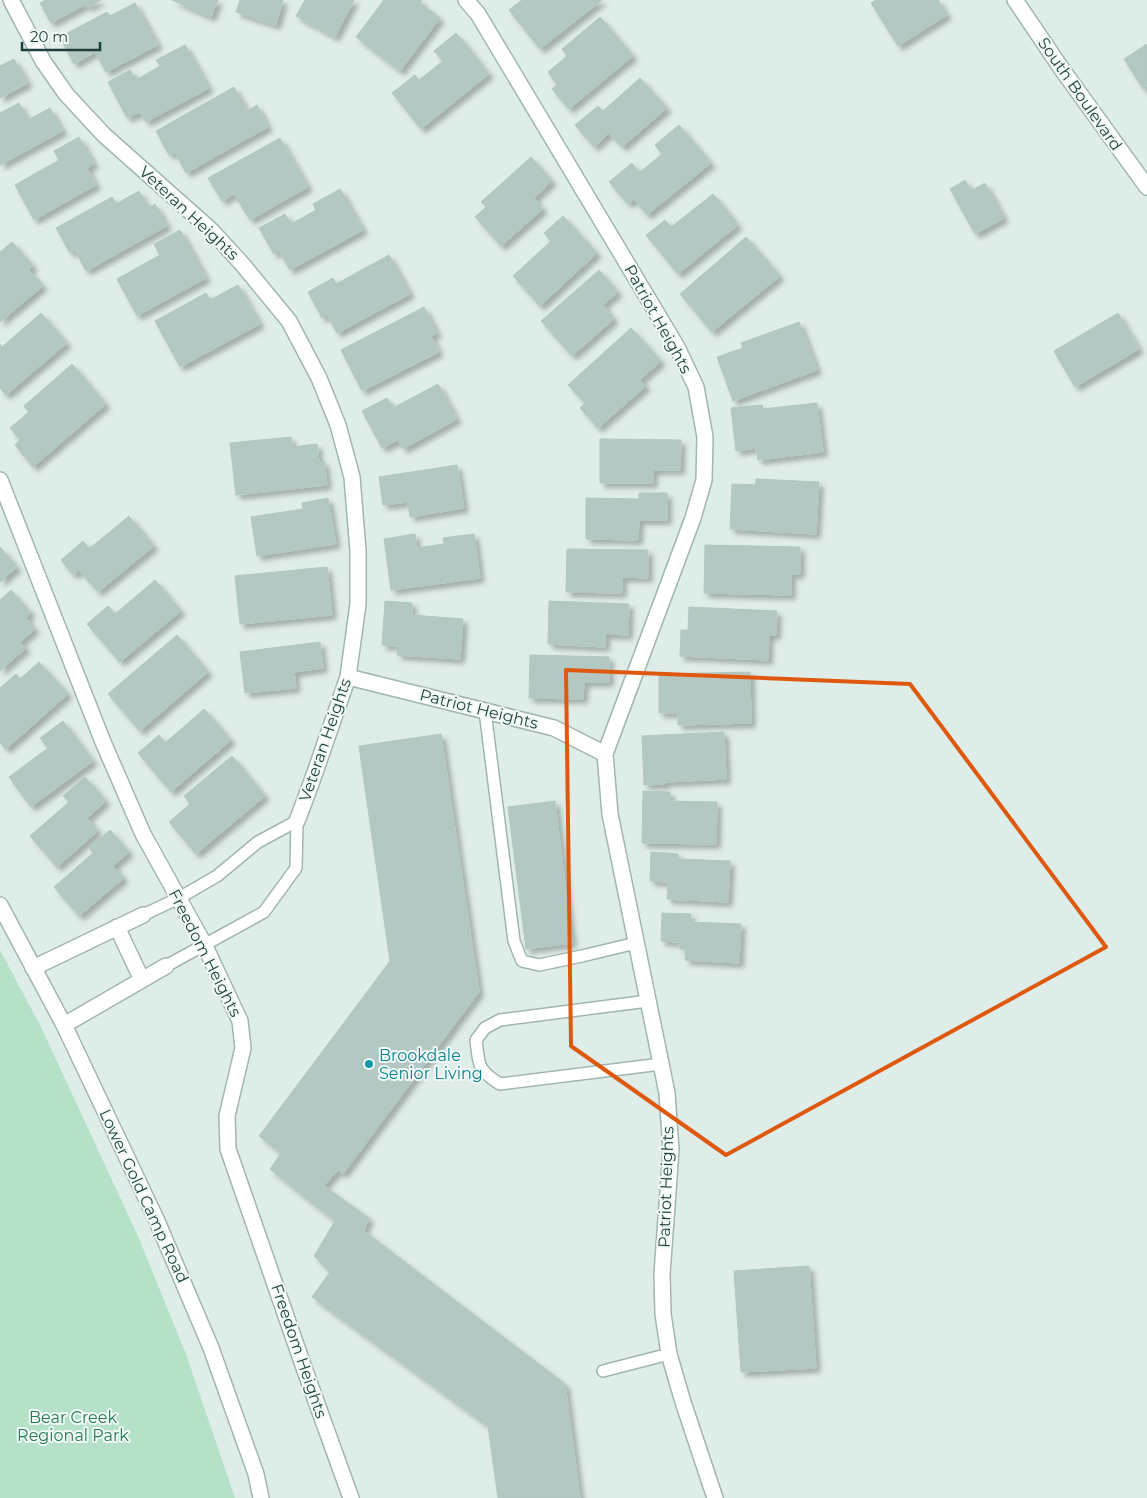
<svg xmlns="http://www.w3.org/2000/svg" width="1147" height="1498" font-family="Montserrat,sans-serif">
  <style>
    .green { fill: #b5e1c9 }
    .building { fill: #b4c8c3; stroke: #b1c7c2; filter: url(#shadow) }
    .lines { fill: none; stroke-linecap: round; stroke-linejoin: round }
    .service-casing { stroke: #a1b5b2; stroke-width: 14 }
    .minor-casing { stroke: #a1b5b2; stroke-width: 18 }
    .tertiary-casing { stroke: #a1b5b2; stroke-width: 18 }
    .service { stroke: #fff; stroke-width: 11 }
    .minor { stroke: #fff; stroke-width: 15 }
    .tertiary { stroke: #fff; stroke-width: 15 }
    .marked { fill: none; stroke: #de580e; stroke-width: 4; stroke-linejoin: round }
    .culture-dot { fill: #0f9aa8; stroke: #f0f9f6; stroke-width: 2 }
    .labels { text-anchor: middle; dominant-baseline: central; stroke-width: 4; stroke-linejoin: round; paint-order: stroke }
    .street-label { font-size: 16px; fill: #1e3f3c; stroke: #f0f9f6 }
    .culture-label { font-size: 16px; fill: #0d838f; stroke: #f0f9f6; text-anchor: start }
    .park-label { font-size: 16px; fill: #247a55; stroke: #f0f9f6 }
  </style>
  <defs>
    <filter id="shadow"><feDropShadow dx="4.5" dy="4.5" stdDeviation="2.5" flood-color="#0004"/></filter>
  </defs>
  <rect width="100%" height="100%" fill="#dfede9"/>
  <path class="green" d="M0,950l41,77 96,207 49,120 49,144h-235z"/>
  <path class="building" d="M46,0h55l-13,7 -2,-3 -35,19 -11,-20z
    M172,0h46l-7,17z
    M240,0h43l-7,25 -40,-13z
    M305,0h49l-19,37 -39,-21z
    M384,0h38l-2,3 20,15 -40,53 -44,-34z
    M522,0h12l1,1 2,-1h65l-62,49 -31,-39z
    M876,0h62l9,15 -49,31 -27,-43z
    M135,3l23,42 -52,27 -11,-20 -21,12 -14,-27 47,-25 3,4z
    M600,17l33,39 -64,53 -17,-20 5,-4 -9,-13 19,-16 -5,-7z
    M456,33l33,41 -68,55 -29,-36 23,-18 4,5 24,-19 -9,-10z
    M1147,44v42l-4,3 -19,-30z
    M185,45l24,43 -63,34 -6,-10 -13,6 -19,-36 22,-12 6,10 24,-14 -4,-6z
    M14,59l14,24 -28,15v-32z
    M640,78l27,30 -45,39 -13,-14 -15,14 -19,-22 23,-19 5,5z
    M234,87l13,24 10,-6 11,22 -82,46 -11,-21 -6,3 -13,-24z
    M19,103l9,17 22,-12 13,23 -63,34v-52z
    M679,125l32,38 -64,52 -13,-16 -6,5 -19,-22 23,-19 7,10 23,-19 -7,-9z
    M79,137l15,27 -7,4 9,17 -62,35 -19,-35 44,-25 -5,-9z
    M280,138l28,49 -58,33 -16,-26 -12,7 -14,-23z
    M531,157l21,24 -18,17 9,11 -42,37 -26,-29 11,-10 -5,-5z
    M965,180l6,11 14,-8 19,35 -29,16 -25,-45z
    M340,189l23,41 -73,40 -11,-19 -5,3 -15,-26 26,-14 6,10 25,-14 -3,-6z
    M139,191l9,17 7,-4 12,22 -81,45 -11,-21 -5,3 -14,-25 56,-31 4,7z
    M713,194l25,31 -60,49 -32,-39 19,-15 6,7z
    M563,216l34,37 -57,53 -27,-30 38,-35 -7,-8z
    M180,230l26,48 -69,38 -20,-37 43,-24 -6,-11z
    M746,237l34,39 -68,56 -32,-38z
    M12,242l21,24 -4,4 14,16 -43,36v-70z
    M389,255l21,39 -73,39 -10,-18 -5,3 -14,-26 25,-14 3,6z
    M599,270l19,22 -15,13 11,14 -42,37 -31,-35z
    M238,285l22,39 -80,43 -25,-46 51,-28 4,7z
    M424,307l13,26 -6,3 8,16 -77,39 -21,-41z
    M41,313l26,30 -61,52 -6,-7v-44l2,3z
    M1118,313l21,36 -64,38 -21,-36z
    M799,322l18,48 -84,31 -16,-44 26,-9 -2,-5z
    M631,328l30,33 -21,19 6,6 -48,42 -18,-20 5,-5 -17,-18z
    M72,364l34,40 -73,63 -18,-22 5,-5 -10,-12 19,-16 -5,-6z
    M438,384l19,35 -54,30 -5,-9 -16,8 -20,-37 25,-13 6,10z
    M817,403l6,49 -65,8 -2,-12 -20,3 -5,-43 31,-3 1,4z
    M291,437l1,10 25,-3 2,18 5,-1 3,24 -91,10 -6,-52z
    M600,439l81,1 -1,30h-27v13h-53z
    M457,465l7,43 -54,9 -2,-15 -25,3 -4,-28z
    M756,479l63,3 -3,52 -86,-5 2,-45 24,1z
    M639,493h28v27h-28l-1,20 -52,-1v-41l53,1z
    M328,498l8,46 -79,12 -6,-39 52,-8 -1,-6z
    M129,516l25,30 -56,46 -19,-22 -6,5 -12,-15 22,-19 6,8z
    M415,534l2,14 27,-4 -1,-6 31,-4 6,44 -89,12 -7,-51z
    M705,545l95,2v27h-9v21l-87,-2z
    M0,547l17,20 -17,15z
    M567,549l81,1v28l-26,-1v16l-56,-1z
    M327,567l5,48 -92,9 -5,-48z
    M155,580l26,31 -61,51 -33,-38 21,-18 7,8z
    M11,590l20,23 -5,5 9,11 -15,13 6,6 -26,23v-71z
    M385,601l27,2v12l51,4 -3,40 -63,-4 1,-9 -16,-1z
    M549,601l80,3 -1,31 -23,-1v13l-57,-3z
    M689,607l88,4 -1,24h-7l-1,25 -88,-4 1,-26h7z
    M177,635l31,37 -68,59 -32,-37z
    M320,642l3,26 -29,4 2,16 -51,5 -5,-41z
    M530,655l79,2v25h-25l-1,17 -54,-1z
    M39,662l29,32 -62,55 -6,-6v-55l16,-14 4,5z
    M750,672l1,51 -73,2v-12h-19v-39z
    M204,709l27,31 -60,52 -33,-39 21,-18 6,8z
    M63,721l30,40 -62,46 -22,-30 39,-29 -8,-10z
    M724,732l2,47 -61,3v2l-21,1 -2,-49z
    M441,734l38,258 -136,182 -5,-4 -14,16 45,32 -5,13 201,153 15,114h-82l-10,-72 -176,-129 18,-25 -16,-16 21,-35 -65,-52 11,-16 -22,-17 131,-175 -31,-215z
    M232,756l33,40 -69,58 -27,-32 21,-18 -6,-8z
    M85,777l21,24 -19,17 11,13 -41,36 -27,-31 39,-34 -6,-6z
    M643,791l27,1v9l47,1 -1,42 -74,-1z
    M555,801l17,142 -46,6 -18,-142z
    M110,830l19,22 -16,14 11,12 -45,38 -25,-29 39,-34 -4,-5z
    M651,852l27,2v5l52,2 -2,41 -61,-3 1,-17 -18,-1z
    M662,913l29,1 -1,8 51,2 -2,39 -54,-3 1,-11h-6v-7l-19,-1z
    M809,1266l7,102 -75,4 -7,-101z"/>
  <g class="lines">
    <defs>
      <path id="service" d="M485,711l29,230 8,20 17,4 43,-9 54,-13
        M143,915l36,-17 38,-22 41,-34 39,-21
        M166,966l98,-54 32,-44 1,-47
        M648,1001l-148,19 -15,8 -9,12c3,25 1,30 24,44l161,-20
        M603,1371l66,-17"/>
      <path id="minor" d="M11,0l32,61 23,33 38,41 107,95 32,35 46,56 30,57 19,47 14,52 6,74v53l-10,73 -36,104 -15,40
        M466,0l12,14 199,333 19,40 9,50 -1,43 -11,38 -88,236
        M1015,0l46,68 86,119
        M0,480l103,262 40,92 61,110 36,77 3,27 -16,68 1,33 75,216 48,133
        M348,677l206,51 51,26 5,60 57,279 4,57 -9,124 1,40 6,40 14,48 32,96
        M117,927l25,53
        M33,968l110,-53
        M64,1025l102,-59"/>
      <path id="tertiary" d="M0,905l64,120 93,196 54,127 45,126 5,24"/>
    </defs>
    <use href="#service" class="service-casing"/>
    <use href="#minor" class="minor-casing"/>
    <use href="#tertiary" class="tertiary-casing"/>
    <use href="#service" class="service"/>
    <use href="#minor" class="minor"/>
    <use href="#tertiary" class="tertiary"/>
  </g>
  <path class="marked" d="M566,670l344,14 196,263 -380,208 -155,-109z"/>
  <circle class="culture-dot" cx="369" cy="1064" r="5"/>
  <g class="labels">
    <g class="street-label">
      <text transform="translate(1080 94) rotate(55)">South Boulevard</text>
      <text transform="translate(189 213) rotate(43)">Veteran Heights</text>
      <text transform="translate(658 319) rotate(61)">Patriot Heights</text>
      <text transform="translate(479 709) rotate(14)">Patriot Heights</text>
      <text transform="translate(325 740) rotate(-71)">Veteran Heights</text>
      <text transform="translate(205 953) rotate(63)">Freedom Heights</text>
      <text transform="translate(666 1187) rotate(-88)">Patriot Heights</text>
      <text transform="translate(144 1196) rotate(65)">Lower Gold Camp Road</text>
      <text transform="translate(299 1351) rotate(71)">Freedom Heights</text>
    </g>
    <g class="culture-label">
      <text x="379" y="1055">Brookdale<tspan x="379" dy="18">Senior Living</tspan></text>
    </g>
    <g class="park-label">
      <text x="73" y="1417">Bear Creek<tspan x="73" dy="18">Regional Park</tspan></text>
    </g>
  </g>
  <path d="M22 42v8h78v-8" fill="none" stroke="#1e3f3c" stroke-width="2.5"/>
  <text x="30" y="42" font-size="15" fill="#1e3f3c" stroke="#f0f9f6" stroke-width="4" paint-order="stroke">20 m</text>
</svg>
